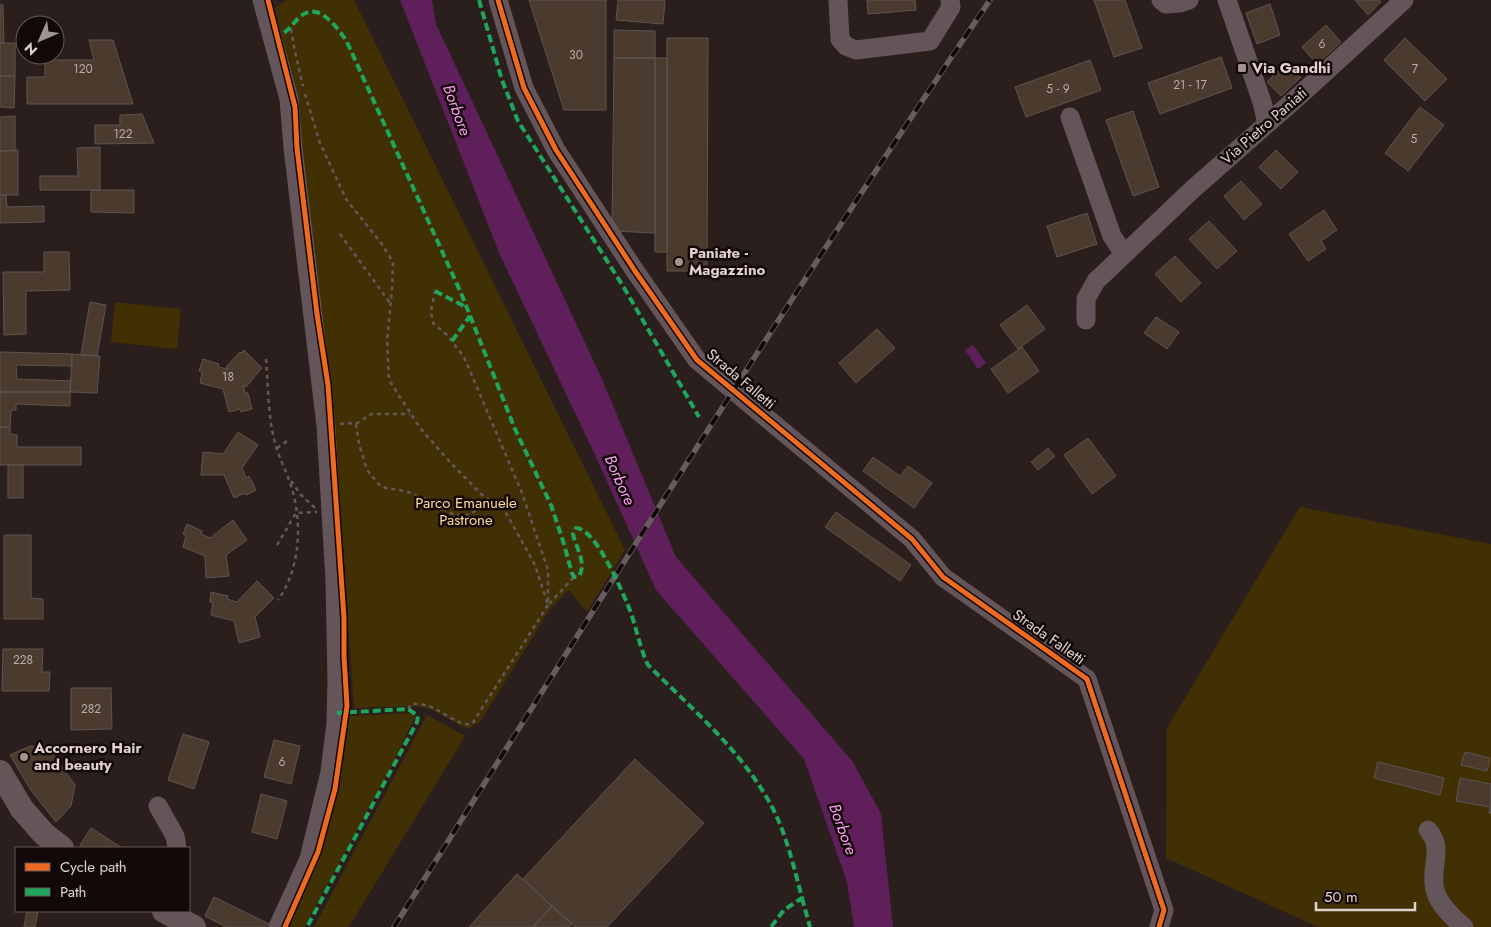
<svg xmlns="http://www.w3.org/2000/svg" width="1491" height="927" font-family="Jost,sans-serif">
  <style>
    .green { fill: #413004 }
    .water { fill: #5e1f5a }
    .building { fill: #4b3b2f; stroke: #5d5450 }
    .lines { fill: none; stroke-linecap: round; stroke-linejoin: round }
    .path { stroke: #64595a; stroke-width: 2.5; stroke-dasharray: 4 4; stroke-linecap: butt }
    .minor { stroke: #635559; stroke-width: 19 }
    .major { stroke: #665559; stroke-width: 24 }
    .rail-casing { stroke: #685d5e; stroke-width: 5.5 }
    .rail { stroke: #120807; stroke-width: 4; stroke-dasharray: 11; stroke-linecap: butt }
    .quiet { stroke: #20a55d; stroke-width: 4; stroke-dasharray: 8 4; stroke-linecap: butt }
    .cycleway-casing { stroke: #120807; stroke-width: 8 }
    .cycleway { stroke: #ed6a23; stroke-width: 5 }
    .poi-dot { fill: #a19390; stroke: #120807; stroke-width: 2 }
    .labels { text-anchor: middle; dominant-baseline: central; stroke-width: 5; stroke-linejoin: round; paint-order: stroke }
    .number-label { font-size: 12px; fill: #bbaca6 }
    .poi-label { font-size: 15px; font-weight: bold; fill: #e0d1ce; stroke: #120807; text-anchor: start }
    .street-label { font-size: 15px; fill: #e0d1ce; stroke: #120807 }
    .park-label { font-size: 15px; fill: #fcdd96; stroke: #120807 }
    .water-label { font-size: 16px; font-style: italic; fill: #fd9df6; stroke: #120807 }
  </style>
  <rect width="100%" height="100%" fill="#2b1f1e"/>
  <path class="green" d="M286,0h68l271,550 -38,62 -18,-22 -19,19 -70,113 -12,7 -38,-20 -15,-3 -61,2 -18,-263 -40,-352 -21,-85z
    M115,302l66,7 -4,40 -66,-7z
    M1300,507l191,37v383h-173l-152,-69 1,-130z
    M408,713l7,3 -2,5 -21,44 -88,162h-17l50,-136 6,-31 4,-44z
    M427,715l38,21 -116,191h-35z"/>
  <path class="water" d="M400,0h32l4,24 166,355 74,178 177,205 28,52 12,113h-39l-7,-45 -43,-123 -148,-169 -60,-133 -96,-202z
    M973,345l13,18 -8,6 -13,-19z"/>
  <path class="building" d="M529,0h77v110h-42z
    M618,0h47l-2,24 -47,-4z
    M867,0h48l1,10 -48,4z
    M1094,0h31l17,48 -28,9z
    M1355,0h24l2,2 -13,13z
    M1270,4l10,31 -23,9 -11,-31z
    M0,5h3l1,38h-4z
    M1326,25l15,17 -24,22 -15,-17z
    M614,30l41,1v27h-41z
    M667,38h41l-1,233h-40z
    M1405,38l42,41 -22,22 -41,-41z
    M89,40h24l20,64h-106v-27h18v-17h49z
    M0,43h15v33h-15z
    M1221,57l11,31 -72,26 -12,-31z
    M614,58h41v175l-43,-2z
    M655,58h12v194h-12z
    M1090,60l11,30 -75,27 -11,-30z
    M1287,62l14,15 -20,19 -14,-14z
    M0,76h15l-1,32 -14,-1z
    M1420,107l24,18 -36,46 -23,-18z
    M1133,111l26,76 -26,9 -27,-76z
    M142,114l12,29 -59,1v-19h25v-10z
    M15,116v35h-15v-34z
    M100,147v43h-60v-14h38l-1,-28z
    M18,150v45h-18v-44z
    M1276,150l22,22 -17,17 -22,-22z
    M1241,181l21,23 -18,16 -20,-24z
    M91,190h43v23l-43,-1z
    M0,195h6l1,12 37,-1v16l-44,1z
    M1324,210l13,20 -16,11 5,8 -18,12 -19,-27z
    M1087,213l10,31 -40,13 -10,-31z
    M1209,221l28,30 -20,18 -28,-30z
    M44,252h25l1,38 -44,1v43l-22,1 -1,-63h41z
    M1175,256l26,27 -20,19 -26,-28z
    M90,302l16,3 -9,51 -16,-1z
    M1027,305l18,24 -27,20 -18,-24z
    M1156,317l23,15 -12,17 -23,-16z
    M877,329l18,19 -39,35 -17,-20z
    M1022,347l17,24 -31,22 -17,-24z
    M244,350l18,18 -16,19 -3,-2 2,8h3l4,16 -11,3 -1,-3 -11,3 -6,-23 -23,-6 2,-11 -3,-1 4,-12 16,5 -1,3 10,2 -2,-2 14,-15 1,1z
    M0,352l72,2v12l-56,-1 1,14 54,2 -1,11h-70z
    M72,354l28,2 -3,37 -27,-1z
    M0,392h70v14l-54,-2v6h-5l-1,17h-10z
    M0,427h10v7l7,1v12h64v18h-81z
    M238,432l20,13 -16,23 4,10 3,-2 7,14 -10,5 -1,-2 -11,5 -10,-23h-23l2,-23 20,2z
    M1088,438l28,38 -24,18 -28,-39z
    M1048,448l7,8 -17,14 -7,-8z
    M873,457l27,19 8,-10 24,17 -18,25 -51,-37z
    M8,465h15v33h-15z
    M836,512l75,53 -11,16 -75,-54z
    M233,520l14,20 -21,15 3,21 -23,2 -1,-22 -22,-9 3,-11 -3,-2 4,-10 15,7 -1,3 9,4z
    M4,535h27v63l12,1v20h-39z
    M257,581l17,17 -19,19 5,20 -21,6 -5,-22 -23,-6 2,-12 -3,-1 1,-10 17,4 -1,3 10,3z
    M3,649h40l-1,23h8l-1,19h-47z
    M71,688h40l1,41 -41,1z
    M183,734l26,8 -15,47 -26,-9z
    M274,740l26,6 -9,38 -27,-7z
    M30,746l20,4 25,35 -4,21 -15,16 -26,-33 -20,-34z
    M1465,752l25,6 -3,13 -26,-6z
    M635,759l69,64 -97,104h-32l-52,-48z
    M1378,762l66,16 -4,17 -66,-17z
    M1460,778l31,6v29h-2l1,-6 -34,-6z
    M261,794l26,7 -10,38 -25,-7z
    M91,828l31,20h-37l-5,-3z
    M517,874l35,32 -19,21h-64z
    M214,897l57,28 -1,2h-44l-21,-11z
    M552,906l20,18 -3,3h-36z
    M27,911h11l-3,16h-11z"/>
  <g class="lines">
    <path class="path" d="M291,29l4,23 8,34
      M305,94l15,49 26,56 35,44 12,19 -1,28 -5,51 2,39 31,48 29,33 33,34 23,16 30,54 13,40 26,-28
      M340,234l50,69
      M266,359c2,26 2,55 8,80 4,17 12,31 17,47 12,36 9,84 -13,114
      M340,424l8,-1 8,1 3,20 8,26 14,17 24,4 26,10 23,14h16l18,-16
      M356,424l15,-10h39
      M277,448l10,-7
      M291,481l10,14 14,13
      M277,545l19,-32 21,-1
      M408,709l4,-5c6,0 13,0 19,3 11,4 29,20 41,17l76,-119v-35l-26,-77 -58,-136 -17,-22 -14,-12 -2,-12 4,-20"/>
    <path class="minor" d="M262,0l27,99 4,49 33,278 9,155 2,100 -1,42 -6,49 -21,87 -31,68
      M498,0l26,88 32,62 79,121 62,89 215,179 31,38 144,102 77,231 -5,17
      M838,0l2,39 6,7 10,4 74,-9 21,-34 -1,-7
      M1161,0l5,4 14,-1 9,-3
      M1227,0l35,102 5,21
      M1070,117l42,119 12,18
      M1086,320v-21l10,-18 97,-92 107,-94 104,-95
      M158,806l17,30 2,12
      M1428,830c17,19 1,38 7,60 4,15 17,27 29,37"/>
    <path class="major" d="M0,772l22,37 22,25 18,14
      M164,911l30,16"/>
    <defs>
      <path id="rail" d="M394,927c196,-311 390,-623 596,-927"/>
    </defs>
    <use href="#rail" class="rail-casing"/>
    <use href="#rail" class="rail"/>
    <path class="quiet" d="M479,0l23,80 16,41 105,165 76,131
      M273,37c18,-5 17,-12 28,-21 18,-15 36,12 45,24l115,253 54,136 36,76 12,36 9,32 2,4h4c10,-12 -2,-29 -5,-43l3,-6c20,0 48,67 55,85 6,18 9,35 17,52 43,43 93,85 123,140 15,28 23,62 31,93l-18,12 -13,17
      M435,291l31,16
      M452,341l18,-25
      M802,898l8,29
      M308,925l109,-203 1,-6 -10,-7 -72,4"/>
    <defs>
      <path id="cycleway" d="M268,0l27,107 2,41 20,166 11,71 16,233v38l3,50 -12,83 -17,63 -33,75
        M498,0l26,88 32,62 79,121 62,89 215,179 31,38 144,102 77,231 -5,17"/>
    </defs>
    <use href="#cycleway" class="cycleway-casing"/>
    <use href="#cycleway" class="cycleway"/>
  </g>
  <g class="poi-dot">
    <rect x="1237" y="63" width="10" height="10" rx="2.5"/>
    <circle cx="679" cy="262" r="5"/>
    <circle cx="24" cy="757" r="5"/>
  </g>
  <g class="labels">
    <g class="number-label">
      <text x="1322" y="44">6</text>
      <text x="576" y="55">30</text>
      <text x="83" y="69">120</text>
      <text x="1415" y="69">7</text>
      <text x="1190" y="85">21 - 17</text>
      <text x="1058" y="89">5 - 9</text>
      <text x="123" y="134">122</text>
      <text x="1414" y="139">5</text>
      <text x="228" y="377">18</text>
      <text x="23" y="660">228</text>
      <text x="91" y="709">282</text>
      <text x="282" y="762">6</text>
    </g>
    <g class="poi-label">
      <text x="1252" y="68">Via Gandhi</text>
      <text x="689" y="253">Paniate -<tspan x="689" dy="17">Magazzino</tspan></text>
      <text x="34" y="748">Accornero Hair<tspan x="34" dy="17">and beauty</tspan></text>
    </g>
    <g class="street-label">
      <text transform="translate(1264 126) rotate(-41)">Via Pietro Paniati</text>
      <text transform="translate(741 379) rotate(40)">Strada Falletti</text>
      <text transform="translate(1049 637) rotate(35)">Strada Falletti</text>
    </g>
    <g class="park-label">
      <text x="466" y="503">Parco Emanuele<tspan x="466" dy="17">Pastrone</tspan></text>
    </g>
    <g class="water-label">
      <text transform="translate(457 110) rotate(70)">Borbore</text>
      <text transform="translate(620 480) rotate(66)">Borbore</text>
      <text transform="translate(843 829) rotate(70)">Borbore</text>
    </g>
  </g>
  <rect x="15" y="847" width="175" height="65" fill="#120807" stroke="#645857"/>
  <rect x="25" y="863" width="25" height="8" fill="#ed6a23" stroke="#645857"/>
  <text x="60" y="872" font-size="15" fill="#e0d1ce">Cycle path</text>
  <rect x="25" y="888" width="25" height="8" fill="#20a55d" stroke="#645857"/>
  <text x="60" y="897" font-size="15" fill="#e0d1ce">Path</text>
  <g transform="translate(40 40) rotate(225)"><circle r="24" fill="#120807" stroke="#645857"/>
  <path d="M0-4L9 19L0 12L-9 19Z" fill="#a19390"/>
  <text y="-8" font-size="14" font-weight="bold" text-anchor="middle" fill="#e0d1ce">N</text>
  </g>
  <path d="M1316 902v8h99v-8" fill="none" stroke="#e0d1ce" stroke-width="2.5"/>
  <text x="1324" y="902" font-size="15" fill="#e0d1ce" stroke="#120807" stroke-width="4" paint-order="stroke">50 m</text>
</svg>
